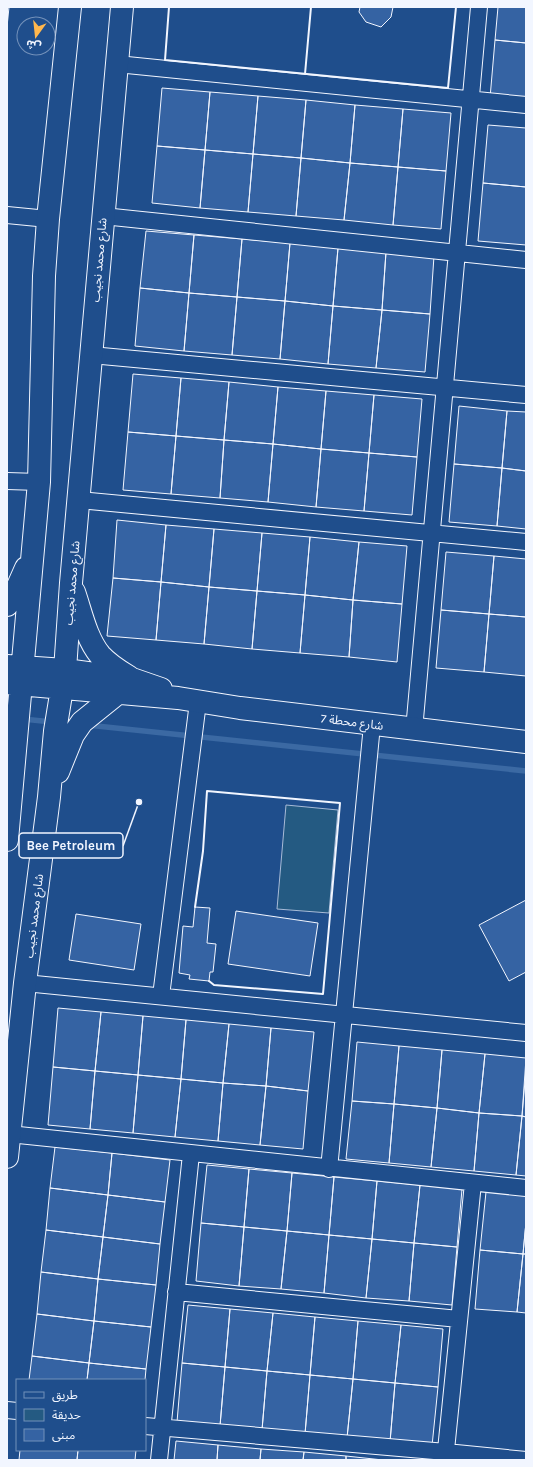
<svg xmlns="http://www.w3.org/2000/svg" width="533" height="1467" font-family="Karla,'Noto Sans Arabic',sans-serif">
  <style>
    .green { fill: #245a82; stroke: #a8bbd7 }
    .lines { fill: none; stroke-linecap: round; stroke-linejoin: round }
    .stream { stroke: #3b69a3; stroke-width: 5.5 }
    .building { fill: #3563a3; stroke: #f2f6ff }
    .street-casing { stroke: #f2f6ff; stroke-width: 18 }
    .secondary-casing { stroke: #f2f6ff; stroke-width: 24 }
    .street { stroke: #1f4e8c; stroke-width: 16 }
    .secondary { stroke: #1f4e8c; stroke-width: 22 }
    .wall { stroke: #f2f6ff; stroke-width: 2 }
    .labels { text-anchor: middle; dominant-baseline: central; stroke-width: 3; stroke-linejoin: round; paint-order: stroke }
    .street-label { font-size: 12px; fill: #f2f6ff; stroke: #1f4e8c }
    .leader { fill: none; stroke: #f2f6ff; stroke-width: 1.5 }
    .callout-dot { fill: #f2f6ff; stroke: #1f4e8c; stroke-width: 1.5 }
    .callout { fill: #1f4e8c; stroke: #f2f6ff; stroke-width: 1.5 }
    .callout-label { font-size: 13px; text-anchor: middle; font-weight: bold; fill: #f2f6ff }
  </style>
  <rect width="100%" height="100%" fill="#1f4e8c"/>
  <path class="green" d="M286,805l52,5 -9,103 -52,-4z"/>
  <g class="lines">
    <path class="stream" d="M23,719l29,3
      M87,725l439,46"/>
  </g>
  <path class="building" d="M7,7h2l-2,20z
    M360,7h33l-2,10 -10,10 -15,-5 -7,-10z
    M498,7h28v36l-31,-3z
    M495,40l31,3v58l-36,-3z
    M162,88l48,4 -5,58 -48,-4z
    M210,92l48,4 -5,58 -48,-4z
    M258,96l48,4 -5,58 -48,-4z
    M306,100l49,5 -5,58 -49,-5z
    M355,105l48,4 -5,58 -48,-4z
    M403,109l48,4 -5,58 -48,-4z
    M488,125l38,3v59l-43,-4z
    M157,146l48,4 -5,58 -48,-5z
    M205,150l48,4 -5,58 -48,-4z
    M253,154l48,4 -5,58 -48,-4z
    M301,158l49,5 -6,57 -48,-4z
    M350,163l48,4 -5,58 -49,-5z
    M398,167l48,4 -5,58 -48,-4z
    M483,183l43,4v58l-48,-4z
    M146,231l48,4 -5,58 -49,-5z
    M194,235l48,4 -5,58 -48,-4z
    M242,239l48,4 -5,58 -48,-4z
    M290,243l48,5 -5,58 -48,-5z
    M338,248l48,4 -4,58 -49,-4z
    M386,252l48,4 -4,58 -48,-4z
    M140,288l49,5 -5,58 -49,-5z
    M189,293l48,4 -5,58 -48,-4z
    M237,297l48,4 -5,58 -48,-4z
    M285,301l48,5 -5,58 -48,-5z
    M333,306l49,4 -6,58 -48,-4z
    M382,310l48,4 -5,58 -49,-4z
    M133,374l48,4 -5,58 -48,-4z
    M181,378l48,4 -5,58 -48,-4z
    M229,382l49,5 -5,57 -49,-4z
    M278,387l48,4 -5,58 -48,-5z
    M326,391l48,4 -5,58 -48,-4z
    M374,395l48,4 -5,58 -48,-4z
    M459,406l48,5 -5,57 -48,-4z
    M507,411l19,1v59l-24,-3z
    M128,432l48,4 -5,58 -48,-4z
    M176,436l48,4 -4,58 -49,-4z
    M224,440l49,4 -5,58 -48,-4z
    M273,444l48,5 -5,58 -48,-5z
    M321,449l48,4 -5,58 -48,-4z
    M369,453l48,4 -5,58 -48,-4z
    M454,464l48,4 -5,58 -48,-4z
    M502,468l24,3v58l-29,-3z
    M117,520l49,5 -5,57 -48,-4z
    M166,525l48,4 -5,58 -48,-5z
    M214,529l48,4 -5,58 -48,-4z
    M262,533l48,4 -5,58 -48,-4z
    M310,537l49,5 -6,58 -48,-5z
    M359,542l48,4 -5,58 -49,-4z
    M446,552l48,4 -5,58 -48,-4z
    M494,556l32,3v58l-37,-3z
    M113,578l48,4 -5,58 -49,-4z
    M161,582l48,5 -5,57 -48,-4z
    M209,587l48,4 -5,58 -48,-5z
    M257,591l48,4 -5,58 -48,-4z
    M305,595l48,5 -4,57 -49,-4z
    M353,600l49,4 -5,58 -48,-5z
    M441,610l48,4 -5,58 -48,-4z
    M489,614l37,3v59l-42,-4z
    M526,900v72l-17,9 -30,-56z
    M195,907l15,1 -3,35 9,1 -3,28h-3l-1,9 -20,-2 1,-4 -11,-2 4,-47 10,1z
    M236,911l82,12 -8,53 -82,-12z
    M76,914l65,10 -7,46 -65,-10z
    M58,1008l43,4 -6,59 -42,-4z
    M101,1012l42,4 -5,59 -43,-4z
    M143,1016l43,4 -5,59 -43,-4z
    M186,1020l43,4 -6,59 -42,-4z
    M229,1024l42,4 -5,58 -43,-3z
    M271,1028l43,4 -6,59 -42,-5z
    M357,1042l42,4 -5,58 -42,-3z
    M399,1046l43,4 -5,58 -43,-4z
    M442,1050l43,4 -6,59 -42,-5z
    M485,1054l41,4 -4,58 -43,-3z
    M53,1067l42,4 -5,58 -42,-4z
    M526,1069v48l-4,-1z
    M95,1071l43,4 -5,58 -43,-4z
    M138,1075l43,4 -6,58 -42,-4z
    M181,1079l42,4 -5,58 -43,-4z
    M223,1083l43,3 -6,59 -42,-4z
    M266,1086l42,5 -5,58 -43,-4z
    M352,1101l42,3 -5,59 -43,-4z
    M394,1104l43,4 -6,59 -42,-4z
    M437,1108l42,5 -5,58 -43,-4z
    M479,1113l43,3 -6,59 -42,-4z
    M522,1116l4,1v59l-10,-1z
    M55,1147l57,6 -4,42 -58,-7z
    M112,1153l58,7 -5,42 -57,-7z
    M207,1165l42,4 -5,58 -43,-4z
    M249,1169l43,4 -5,58 -43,-4z
    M292,1173l42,4 -5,58 -42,-4z
    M334,1177l43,4 -5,58 -43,-4z
    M377,1181l43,4 -6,58 -42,-4z
    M420,1185l42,4 -5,58 -43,-4z
    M50,1188l58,7 -5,42 -57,-7z
    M486,1192l40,3v27l-3,32 -43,-4z
    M108,1195l57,7 -5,42 -57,-7z
    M526,1222v32h-3z
    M201,1223l43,4 -5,59 -43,-5z
    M244,1227l43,4 -6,58 -42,-3z
    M46,1230l57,7 -5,42 -57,-7z
    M287,1231l42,4 -5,58 -43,-4z
    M329,1235l43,4 -6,59 -42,-5z
    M103,1237l57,7 -4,41 -58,-6z
    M372,1239l42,4 -5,58 -43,-3z
    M414,1243l43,4 -5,58 -43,-4z
    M480,1250l43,4 -6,58 -42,-3z
    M523,1254h3v59l-9,-1z
    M41,1272l57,7 -4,42 -57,-7z
    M98,1279l58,6 -5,42 -57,-6z
    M188,1305l42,4 -5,58 -43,-4z
    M230,1309l43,4 -6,58 -42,-4z
    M273,1313l42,4 -5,58 -43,-4z
    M37,1314l57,7 -5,42 -57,-7z
    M315,1317l43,4 -5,58 -43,-4z
    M94,1321l57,6 -5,42 -57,-6z
    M358,1321l43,4 -6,58 -42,-4z
    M401,1325l42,4 -5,58 -43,-4z
    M32,1356l57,7 -2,17h-58z
    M89,1363l57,6 -1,11h-58z
    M182,1363l43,4 -5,59 -43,-4z
    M225,1367l42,4 -5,59 -42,-4z
    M267,1371l43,4 -5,59 -43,-4z
    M310,1375l43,4 -6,59 -42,-4z
    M353,1379l42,4 -5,59 -43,-4z
    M395,1383l43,4 -6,59 -42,-4z
    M176,1441l42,4 -1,15h-43z
    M218,1445l43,4 -1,11h-43z
    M261,1449l43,3 -1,8h-43z
    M20,1450h58l-1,10h-58z
    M78,1450h58l-1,10h-58z
    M304,1452l42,4v4h-43z
    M346,1456l37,4h-37z"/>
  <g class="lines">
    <defs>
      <path id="street" d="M117,64l409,41
        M7,215l41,4
        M103,216l423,44
        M91,355l435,40
        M7,481l32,1
        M79,500l447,42
        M414,730l65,-723
        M25,983l501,50
        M161,996l37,-294
        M9,1134l517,54
        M329,1169l43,-444
        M176,1292l283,27
        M7,1410l10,1
        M145,1426l301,26 80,8
        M159,1460l32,-306
        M445,1460l28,-277"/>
      <path id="secondary" d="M74,592c7,20 12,46 26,63 8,9 19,16 29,22
        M7,605l7,-10 12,-27
        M7,666l58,4 67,9 29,10
        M7,683l171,15 62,10 286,34
        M58,772l15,-37 9,-13 36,-29
        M7,840l32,-358 5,-206 4,-57 22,-212
        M7,1157l18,-174 24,-186 6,-66 10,-61 6,-87 51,-576"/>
    </defs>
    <use href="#street" class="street-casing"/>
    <use href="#secondary" class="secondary-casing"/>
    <use href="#street" class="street"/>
    <use href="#secondary" class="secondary"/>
    <path class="wall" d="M169,7l-4,53 283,28 8,-81
      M305,74l6,-67
      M195,907l8,-56 4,-60 133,12 -17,191 -109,-9 -5,-4"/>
  </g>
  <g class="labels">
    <g class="street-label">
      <text transform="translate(99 260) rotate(-85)">شارع محمد نجيب</text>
      <text transform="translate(72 583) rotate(-85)">شارع محمد نجيب</text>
      <text transform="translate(352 722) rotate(7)">شارع محطة 7</text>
      <text transform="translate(34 916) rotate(-83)">شارع محمد نجيب</text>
    </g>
  </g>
  <path class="leader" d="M139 802L123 846"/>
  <circle class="callout-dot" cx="139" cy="802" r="4"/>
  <rect class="callout" x="19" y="833" width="104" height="25" rx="4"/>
  <g class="callout-label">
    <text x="71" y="850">Bee Petroleum</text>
  </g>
  <rect width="533" height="1467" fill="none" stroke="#f2f6ff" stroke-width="16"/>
  <rect x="16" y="1379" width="130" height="72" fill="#1f4e8c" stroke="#7391ba"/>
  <rect x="24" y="1392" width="20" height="6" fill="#1f4e8c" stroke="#7391ba"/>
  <text x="52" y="1399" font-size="12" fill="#f2f6ff">طريق</text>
  <rect x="24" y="1409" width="20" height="12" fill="#245a82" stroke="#7391ba"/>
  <text x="52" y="1419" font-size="12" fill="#f2f6ff">حديقة</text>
  <rect x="24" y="1429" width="20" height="12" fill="#3563a3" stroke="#7391ba"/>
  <text x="52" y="1439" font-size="12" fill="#f2f6ff">مبنى</text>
  <g transform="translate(36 36) rotate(195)"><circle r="19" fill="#1f4e8c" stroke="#7391ba"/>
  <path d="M0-3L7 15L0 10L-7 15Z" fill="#ffb74d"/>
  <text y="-6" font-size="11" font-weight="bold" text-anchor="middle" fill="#f2f6ff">ش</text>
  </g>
</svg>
